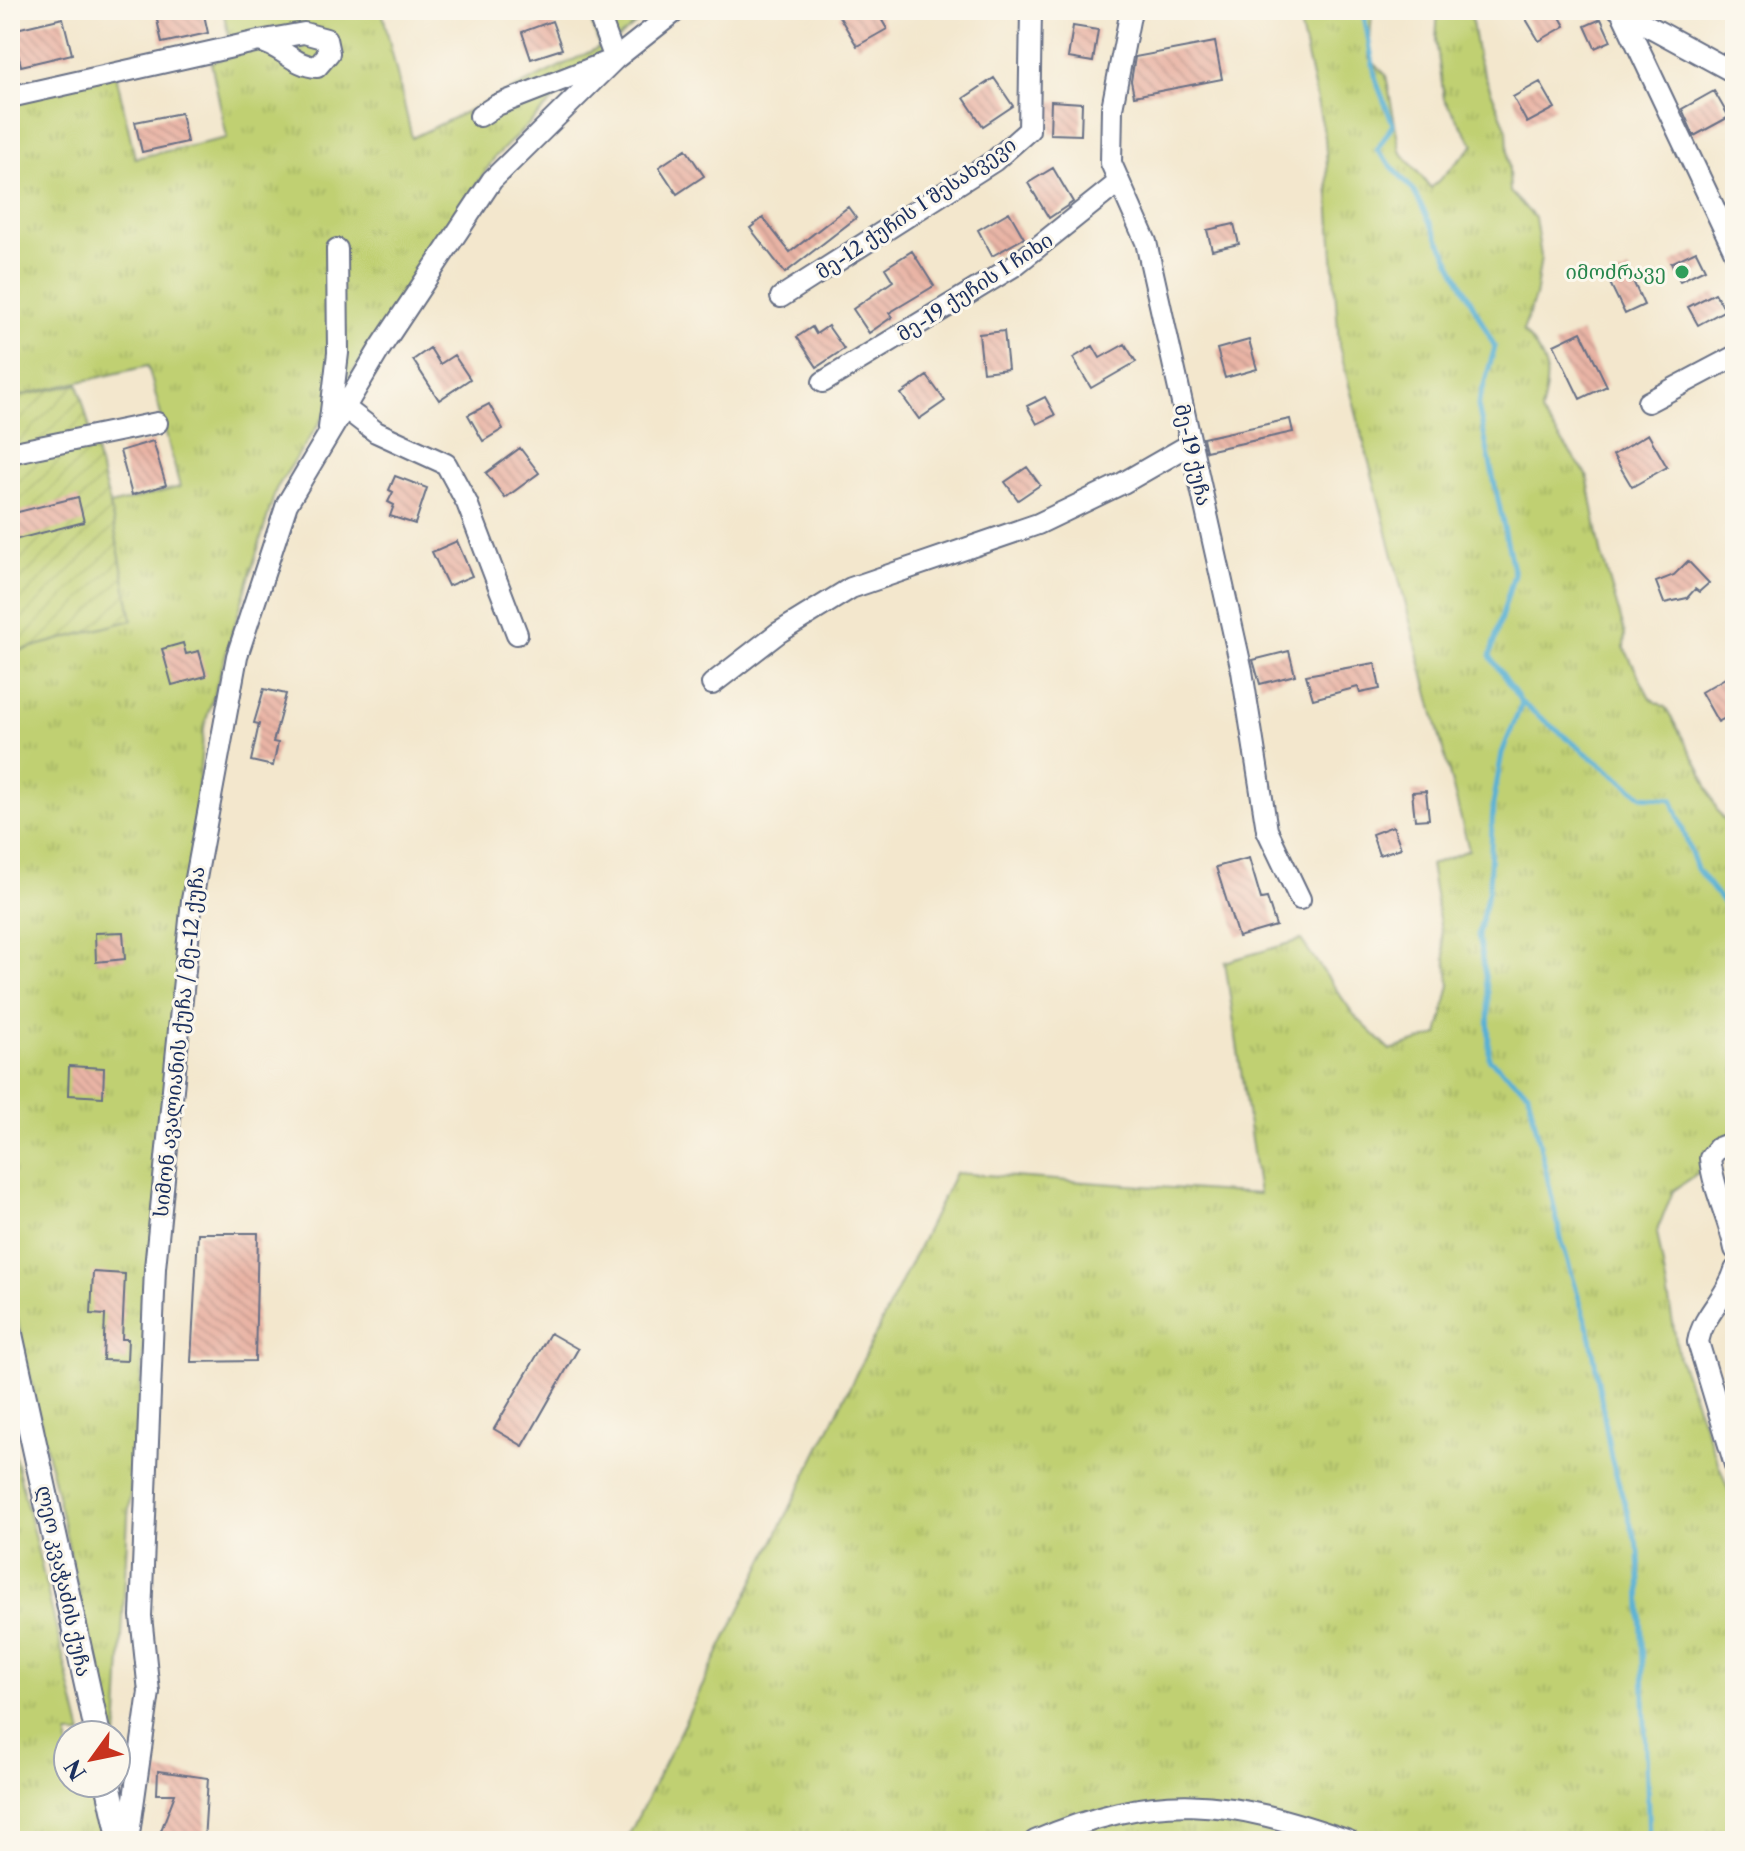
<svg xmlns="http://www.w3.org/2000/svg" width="1745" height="1851" font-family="'Libre Caslon Text','Noto Serif Georgian',serif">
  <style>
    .grass { fill: url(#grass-tufts); stroke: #6e8068; stroke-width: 2 }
    .garden { fill: url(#garden-furrows); stroke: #6e8068; stroke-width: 2 }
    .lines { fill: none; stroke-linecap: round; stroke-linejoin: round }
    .stream { stroke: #57b0d4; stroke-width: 5 }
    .building { fill: url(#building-back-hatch) }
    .minor-casing { stroke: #676f85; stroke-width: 24 }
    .major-casing { stroke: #676f85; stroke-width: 28 }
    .minor { stroke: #fff; stroke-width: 20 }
    .major { stroke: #fff; stroke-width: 24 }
    .leisure-dot { fill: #2e9e5b; stroke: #fbf7ec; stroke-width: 3 }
    .labels { text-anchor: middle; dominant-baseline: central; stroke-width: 6; stroke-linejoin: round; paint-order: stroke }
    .street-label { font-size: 20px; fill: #1b2f5e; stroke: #fbf7ec }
    .leisure-label { font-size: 20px; fill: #27864d; stroke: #fbf7ec; text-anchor: end }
  </style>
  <defs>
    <pattern id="grass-tufts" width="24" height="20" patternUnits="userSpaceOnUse" patternTransform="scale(2)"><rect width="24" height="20" fill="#c0d072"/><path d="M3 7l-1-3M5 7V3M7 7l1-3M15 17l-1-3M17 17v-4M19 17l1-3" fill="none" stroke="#a4b365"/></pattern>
    <pattern id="garden-furrows" width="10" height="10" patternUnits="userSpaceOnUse" patternTransform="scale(2)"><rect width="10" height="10" fill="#c0d072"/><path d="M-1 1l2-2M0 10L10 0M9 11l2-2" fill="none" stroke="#a4b365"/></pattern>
    <pattern id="building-back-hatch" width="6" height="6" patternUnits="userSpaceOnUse" patternTransform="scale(2)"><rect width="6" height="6" fill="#e9b4a5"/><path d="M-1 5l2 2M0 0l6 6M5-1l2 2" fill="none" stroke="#c79b90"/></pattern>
  </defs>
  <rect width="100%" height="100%" fill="#fbf7ec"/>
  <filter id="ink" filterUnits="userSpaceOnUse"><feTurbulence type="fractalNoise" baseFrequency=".0125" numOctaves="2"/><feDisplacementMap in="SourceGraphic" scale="16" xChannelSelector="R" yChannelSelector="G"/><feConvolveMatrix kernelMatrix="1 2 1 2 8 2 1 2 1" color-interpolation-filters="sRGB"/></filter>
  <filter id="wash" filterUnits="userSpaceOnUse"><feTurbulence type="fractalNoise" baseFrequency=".006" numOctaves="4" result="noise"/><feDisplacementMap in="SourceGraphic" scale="32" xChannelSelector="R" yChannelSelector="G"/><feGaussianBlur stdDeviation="1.8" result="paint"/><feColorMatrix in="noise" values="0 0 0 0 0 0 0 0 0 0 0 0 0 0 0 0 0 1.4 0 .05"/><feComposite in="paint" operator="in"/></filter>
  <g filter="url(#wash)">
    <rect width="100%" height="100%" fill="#f3e7cd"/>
    <path class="grass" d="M223,10h70l4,9 58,-9h27l30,128 188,-91 -13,-37h66l-45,37 -113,110 -219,332 -72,238 -76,789 -12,242v-23h-5l-101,-448v-634l121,-33 -21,-115 70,-18 -32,-121 -138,32v-300l106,-24 19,84 92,-20 -16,-76 22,-6z
      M1297,10h75l-3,48 17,17 14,76 31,37 43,-43 -30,-46 -8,-59 2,-30h32l8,49 29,71 3,62 25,26 6,39 -6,40 -12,34c27,33 27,39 18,82l46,62 14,77 24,81 -1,14 26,51 16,10 34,61 17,41 18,25v312l-62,44 -16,41 22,126 56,150v333h-1109l329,-668 304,21 -34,-232 76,-22 54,76 35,34 48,-15 12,-50 -20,-120 39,-15 -130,-504 -14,-209z
      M10,1436l72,299h-14v48h25l12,58h-95z"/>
    <path class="garden" d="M78,384l32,121 22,115 -122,33v-255z"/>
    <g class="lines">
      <path class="stream" d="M1363,10l13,71 17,43 -16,26 36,40 82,157 -17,59 36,168 -24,82 32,47 55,43 65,50 30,3 25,70 38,49
        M1522,703l-20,50 -9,51 -4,84 -11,47 10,58 1,66 39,33 34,150 29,96 20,120 28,93 10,290"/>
    </g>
    <g id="blocks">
      <path class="building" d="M155,10h48l5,23 -46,10z
        M849,10h27l11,19 -30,17 -18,-30z
        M1541,10h15l9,16 -26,15 -13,-22z
        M63,18l9,36 -51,12 -9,-36z
        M1601,19l10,22 -16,7 -10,-22z
        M552,21l10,28 -31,10 -9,-27z
        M1073,26l25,4 -5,32 -25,-4z
        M1215,42l7,37 -88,17 -3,-15 4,-24z
        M994,78l19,28 -30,20 -19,-28z
        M1540,82l15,26 -28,15 -14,-26z
        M1714,91l15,26 -35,19 -12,-27z
        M1051,101l31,2 -1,32 -31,-1z
        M181,113l6,29 -45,10 -7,-30z
        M686,149l18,27 -27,18 -18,-27z
        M1053,168l20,34 -24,16 -21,-35z
        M848,207l8,11 -71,55 -35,-45 13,-10 27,34z
        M1009,212l15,26 -32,18 -14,-26z
        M1234,224l5,20 -27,6 -5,-20z
        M912,251l22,35 -45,27 3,4 -23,16 -16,-24 40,-28 -8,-13z
        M1696,251l9,18 -25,12 -9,-18z
        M1628,270l16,35 -19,9 -17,-35z
        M1715,293l10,17 -27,15 -10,-18z
        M828,326l16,23 -27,18 -20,-30 15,-10 4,7z
        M1004,331l4,38 -25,3 -4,-38z
        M1581,332l26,54 -27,13 -26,-54z
        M1249,340l8,29 -32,9 -8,-29z
        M1125,344l11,18 -45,26 -18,-30 20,-12 7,12z
        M430,348l10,16 14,-9 16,24 -31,21 -26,-40z
        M927,376l18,25 -26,18 -18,-25z
        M1045,397l10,18 -18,9 -10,-18z
        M489,404l14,25 -20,12 -15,-26z
        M1290,419l3,13 -87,19 -3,-13z
        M1648,434l19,33 -35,20 -19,-32z
        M153,441l13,44 -34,10 -12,-44z
        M520,448l19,25 -34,25 -19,-25z
        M1027,467l13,18 -22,15 -13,-18z
        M395,476l32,12 -12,36 -25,-8 4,-11 -6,-3 5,-10 -4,-2z
        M78,497l6,25 -74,19v-27z
        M457,541l15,35 -24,10 -16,-34z
        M1688,561l21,22 -10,9 -4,-3 -8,9 -23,5 -8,-21 18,-7z
        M183,643l3,11 13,-3 7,25 -34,9 -10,-36z
        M1289,651l6,24 -35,9 -7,-24z
        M1375,663l5,26 -20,4 -2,-6 -45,12 -7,-24z
        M1727,677l8,14v22l-17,9 -17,-30z
        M264,689l22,5 -13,48 5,1 -5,23 -22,-5 8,-37 -5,-1z
        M1426,791l3,28 -14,1 -3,-28z
        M1393,826l8,22 -22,7 -7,-21z
        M1249,858l12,41 6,-1 9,28 -38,11 -22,-70z
        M123,932l2,27 -29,3 -1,-29z
        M69,1066l35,2 -1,29 -35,-2z
        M198,1233h60l-3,128 -64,1z
        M93,1272l32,2 -3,65h6l-1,22 -24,-1 2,-45 -14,-1z
        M550,1333l28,16 -55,97 -29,-17z
        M158,1771l50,7 -4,63h-47l18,-47h-18z"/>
    </g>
  </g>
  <g filter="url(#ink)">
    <use href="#blocks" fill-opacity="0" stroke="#676f85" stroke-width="2"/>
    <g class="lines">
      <defs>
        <path id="minor" d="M1131,10l-19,98 -1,55 35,79 96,429 25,159 33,69
          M1619,10l116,63
          M1621,11l114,241
          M10,97l249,-56 45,-8 22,6 3,14 -12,14c-23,-1 -35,-21 -58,-26
          M480,116l17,-11 118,-46 -18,-49
          M781,297l213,-136 35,-31 2,-120
          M823,382l191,-116 105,-84
          M1648,402l87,-46
          M345,408l31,24 70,32 21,39 50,131
          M329,428l9,-75 -1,-104
          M10,453l147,-30
          M712,684l66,-51 73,-45 187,-64 85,-41 68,-39
          M1731,1143l-13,5 -8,10c3,32 19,60 25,91
          M1735,1270c-8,28 -32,44 -37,72l37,123
          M128,1841l21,-149 -8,-76 14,-348 37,-368 45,-244 50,-152 92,-154 113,-170 123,-121 62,-49
          M1035,1841c123,-52 191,-43 314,0"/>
        <path id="major" d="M10,1334l88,401
          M108,1783l13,58"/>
      </defs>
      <use href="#minor" class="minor-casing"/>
      <use href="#major" class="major-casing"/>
      <use href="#minor" class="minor"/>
      <use href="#major" class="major"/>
    </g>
  </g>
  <circle class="leisure-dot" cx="1682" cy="272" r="8"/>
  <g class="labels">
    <g class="street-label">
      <text transform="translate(916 208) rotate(-34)">მე-12 ქუჩის I შესახვევი</text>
      <text transform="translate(975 287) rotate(-33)">მე-19 ქუჩის I ჩიხი</text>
      <text transform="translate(1193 455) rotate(77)">მე-19 ქუჩა</text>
      <text transform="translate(179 1042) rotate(-84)">სიმონ ავალიანის ქუჩა / მე-12 ქუჩა</text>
      <text transform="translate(64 1581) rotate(78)">ლეო კვაჭაძის ქუჩა</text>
    </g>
    <g class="leisure-label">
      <text x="1666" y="272">იმოძრავე</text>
    </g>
  </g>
  <rect width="1745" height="1851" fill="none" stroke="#fbf7ec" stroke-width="40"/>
  <g transform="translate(92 1759) rotate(237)"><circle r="38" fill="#fbf7ec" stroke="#a1a7b3" stroke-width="2"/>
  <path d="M0-6L14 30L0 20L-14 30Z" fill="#c8321e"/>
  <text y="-12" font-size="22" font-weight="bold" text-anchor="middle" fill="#1b2f5e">N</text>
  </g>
</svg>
